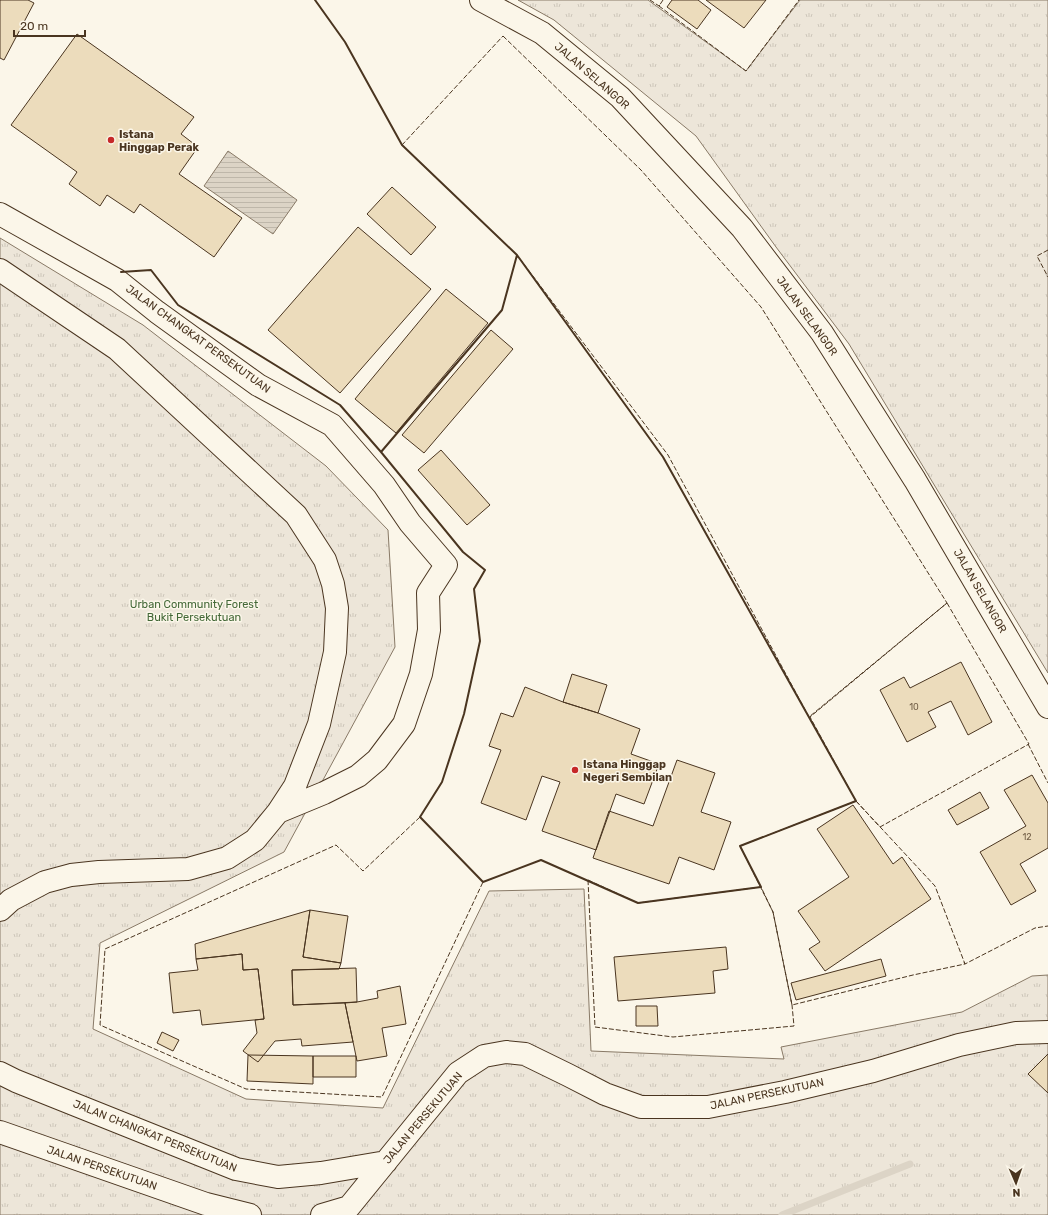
<svg xmlns="http://www.w3.org/2000/svg" width="1048" height="1215" font-family="Rubik,sans-serif">
  <style>
    .park { fill: url(#park-tufts); stroke: #887966 }
    .water { fill: url(#water-rules); stroke: #887966 }
    .lines { fill: none; stroke-linecap: round; stroke-linejoin: round }
    .stream { stroke: #dcd4c6; stroke-width: 7 }
    .building { fill: #ecdcbc; stroke: #4a3520 }
    .minor-casing { stroke: #4a3520; stroke-width: 24 }
    .minor { stroke: #fbf6e9; stroke-width: 22 }
    .fence { stroke: #4a3520; stroke-width: 1; stroke-dasharray: 5 2; stroke-linecap: butt }
    .wall { stroke: #4a3520; stroke-width: 2 }
    .poi-dot { fill: #c62828; stroke: #fbf6e9; stroke-width: 1.5 }
    .labels { text-anchor: middle; dominant-baseline: central; stroke-width: 3; stroke-linejoin: round; paint-order: stroke }
    .number-label { font-size: 9px; fill: #725f47 }
    .street-label { font-size: 11px; fill: #4a3520; stroke: #fbf6e9 }
    .poi-label { font-size: 11px; font-weight: bold; fill: #4a3520; stroke: #fbf6e9; text-anchor: start }
    .park-label { font-size: 11px; fill: #436837; stroke: #fbf6e9 }
  </style>
  <defs>
    <pattern id="park-tufts" width="24" height="20" patternUnits="userSpaceOnUse"><rect width="24" height="20" fill="#ede6d9"/><path d="M3 7l-1-3M5 7V3M7 7l1-3M15 17l-1-3M17 17v-4M19 17l1-3" fill="none" stroke="#cdc6ba"/></pattern>
    <pattern id="water-rules" width="6" height="5" patternUnits="userSpaceOnUse"><rect width="6" height="5" fill="#dcd4c6"/><path d="M0 2.5h6" fill="none" stroke="#beb7aa"/></pattern>
  </defs>
  <rect width="100%" height="100%" fill="#fbf6e9"/>
  <path class="park" d="M518,0h130l98,71 54,-71h248v673l-199,-329 -73,-97 -80,-111 -142,-116z
    M0,238l143,87 183,141 62,64 7,117 -111,205 -184,91 -7,86 153,70 137,9 106,-217 95,-2 7,162 193,8 -3,-12 181,-35 70,-36 16,-1v240h-1048z"/>
  <path class="water" d="M228,151l69,49 -24,34 -69,-48z"/>
  <g class="lines">
    <path class="stream" d="M782,1215l128,-51"/>
  </g>
  <path class="building" d="M0,0h28l6,3 -30,57 -4,-2z
    M672,0h26l13,10 -14,19 -30,-22z
    M706,0h60l-22,28z
    M77,34l117,83 -13,17 17,13 -19,27 63,44 -28,39 -74,-53 -6,9 -27,-18 -7,11 -31,-22 8,-12 -66,-47z
    M392,187l44,40 -25,28 -44,-41z
    M358,227l73,62 -91,104 -72,-63z
    M446,289l42,34 -92,110 -41,-34z
    M491,330l22,19 -89,104 -22,-18z
    M441,450l49,55 -23,20 -49,-55z
    M961,662l31,60 -24,13 -17,-34 -23,11 8,15 -29,15 -27,-52 24,-13 6,11z
    M572,674l35,11 -9,28 -35,-11z
    M525,687l38,15 35,11 42,16 -9,25 28,10 -15,40 -28,-10 -20,56 -54,-19 18,-49 -18,-6 -16,44 -45,-17 20,-53 -12,-4 12,-33 12,4z
    M677,760l38,13 -14,39 30,10 -17,48 -35,-13 -10,27 -76,-26 16,-47 44,15z
    M1032,775l16,28v45l-28,16 16,27 -25,14 -31,-53 46,-26 -22,-36z
    M980,792l9,16 -32,17 -9,-15z
    M853,805l40,59 9,-7 29,42 -106,72 -16,-22 11,-7 -22,-31 51,-34 -32,-48z
    M310,910l38,6 -7,47 -38,-6z
    M310,910l-7,47 38,6 -2,6 -47,1 1,35 52,-2 8,39 -51,4 -1,-7 -26,2 -17,21 -15,-11 14,-18 -2,-13 9,-1 -6,-50 -15,1 -1,-16 -46,5 -1,-15z
    M726,947l2,22 -15,2 2,22 -97,8 -4,-44z
    M242,954l1,16 15,-1 6,50 -62,6 -2,-15 -27,3 -4,-40 29,-3 -2,-11z
    M881,959l5,17 -90,24 -5,-17z
    M356,968l1,34 -64,3 -1,-35z
    M400,986l6,38 -24,4 5,28 -30,5 -12,-58 12,-1 21,-4 -1,-7z
    M636,1006h21l1,20h-22z
    M162,1032l17,8 -6,11 -16,-8z
    M1048,1054v39l-20,-19z
    M248,1055l65,1v28l-66,-3z
    M313,1056h43v21h-43z"/>
  <g class="lines">
    <defs>
      <path id="minor" d="M481,0l61,33 78,64 122,131 80,105 93,147 133,227
        M0,214l117,66 40,32 101,73 74,40 52,60 26,38 36,42 -18,28 1,37 -8,44 -17,50 -27,36 -19,16 -34,17 -46,19
        M0,270l117,79 179,166 29,45 8,24 4,24 -2,44 -16,72 -24,62 -17,26 -23,28 -28,18 -39,11 -89,3 -28,3 -26,7 -34,18 -11,10
        M0,1073l16,8 220,88 42,8 43,-4 65,-11
        M0,1132l206,72 44,11
        M322,1215l27,-8 109,-134 26,-17 22,-4 19,2 43,21 37,19 36,13h67l77,-15 88,-21 86,-26 57,-12 32,-1"/>
    </defs>
    <use href="#minor" class="minor-casing"/>
    <use href="#minor" class="minor"/>
    <path class="fence" d="M650,0l9,6 1,-1
      M663,0l-4,6 87,65 53,-71
      M503,36l138,134 120,137 186,296 -138,114 -141,-262 -151,-200 -115,-110z
      M1048,250l-11,6 11,21
      M947,603l82,141 -149,83 -24,-26 -46,-84z
      M1028,744l20,39
      M856,801l79,85 30,78 -52,11 -121,30 -19,-93 -33,-66z
      M420,817l63,65 -101,215 -136,-8 -146,-64 5,-76 231,-104 27,26z
      M588,880l50,23 123,-16 12,25 19,93 2,21 -121,11 -78,-10z
      M964,962l1,2 70,-36 13,-2"/>
    <path class="wall" d="M315,0l30,42 57,103 115,110v2
      M517,255l146,202 193,344 -116,45 21,41 -123,16 -97,-43 -58,22 -63,-65 22,-35 22,-68 16,-73 -6,-52 11,-19 -22,-18 -82,-100 121,-142z
      M121,272l30,-2 27,35 162,100 41,47 1,-1"/>
  </g>
  <g class="poi-dot">
    <circle cx="111" cy="140" r="4"/>
    <circle cx="575" cy="770" r="4"/>
  </g>
  <g class="labels">
    <g class="number-label">
      <text x="914" y="707">10</text>
      <text x="1027" y="837">12</text>
    </g>
    <g class="street-label">
      <text transform="translate(592 76) rotate(41)">JALAN SELANGOR</text>
      <text transform="translate(807 316) rotate(54)">JALAN SELANGOR</text>
      <text transform="translate(198 339) rotate(36)">JALAN CHANGKAT PERSEKUTUAN</text>
      <text transform="translate(980 591) rotate(60)">JALAN SELANGOR</text>
      <text transform="translate(767 1094) rotate(-12)">JALAN PERSEKUTUAN</text>
      <text transform="translate(423 1118) rotate(-50)">JALAN PERSEKUTUAN</text>
      <text transform="translate(155 1136) rotate(22)">JALAN CHANGKAT PERSEKUTUAN</text>
      <text transform="translate(102 1168) rotate(19)">JALAN PERSEKUTUAN</text>
    </g>
    <g class="poi-label">
      <text x="119" y="134">Istana<tspan x="119" dy="13">Hinggap Perak</tspan></text>
      <text x="583" y="764">Istana Hinggap<tspan x="583" dy="13">Negeri Sembilan</tspan></text>
    </g>
    <g class="park-label">
      <text x="194" y="604">Urban Community Forest<tspan x="194" dy="13">Bukit Persekutuan</tspan></text>
    </g>
  </g>
  <g transform="translate(1016 1183) rotate(178)" stroke="#fbf6e9" stroke-width="3" paint-order="stroke">
  <path d="M0-3L7 15L0 10L-7 15Z" fill="#4a3520"/>
  <text y="-6" font-size="11" font-weight="bold" text-anchor="middle" fill="#4a3520">N</text>
  </g>
  <path d="M14 30v6h71v-6" fill="none" stroke="#4a3520" stroke-width="2"/>
  <text x="20" y="30" font-size="12" fill="#4a3520" stroke="#fbf6e9" stroke-width="3" paint-order="stroke">20 m</text>
</svg>
